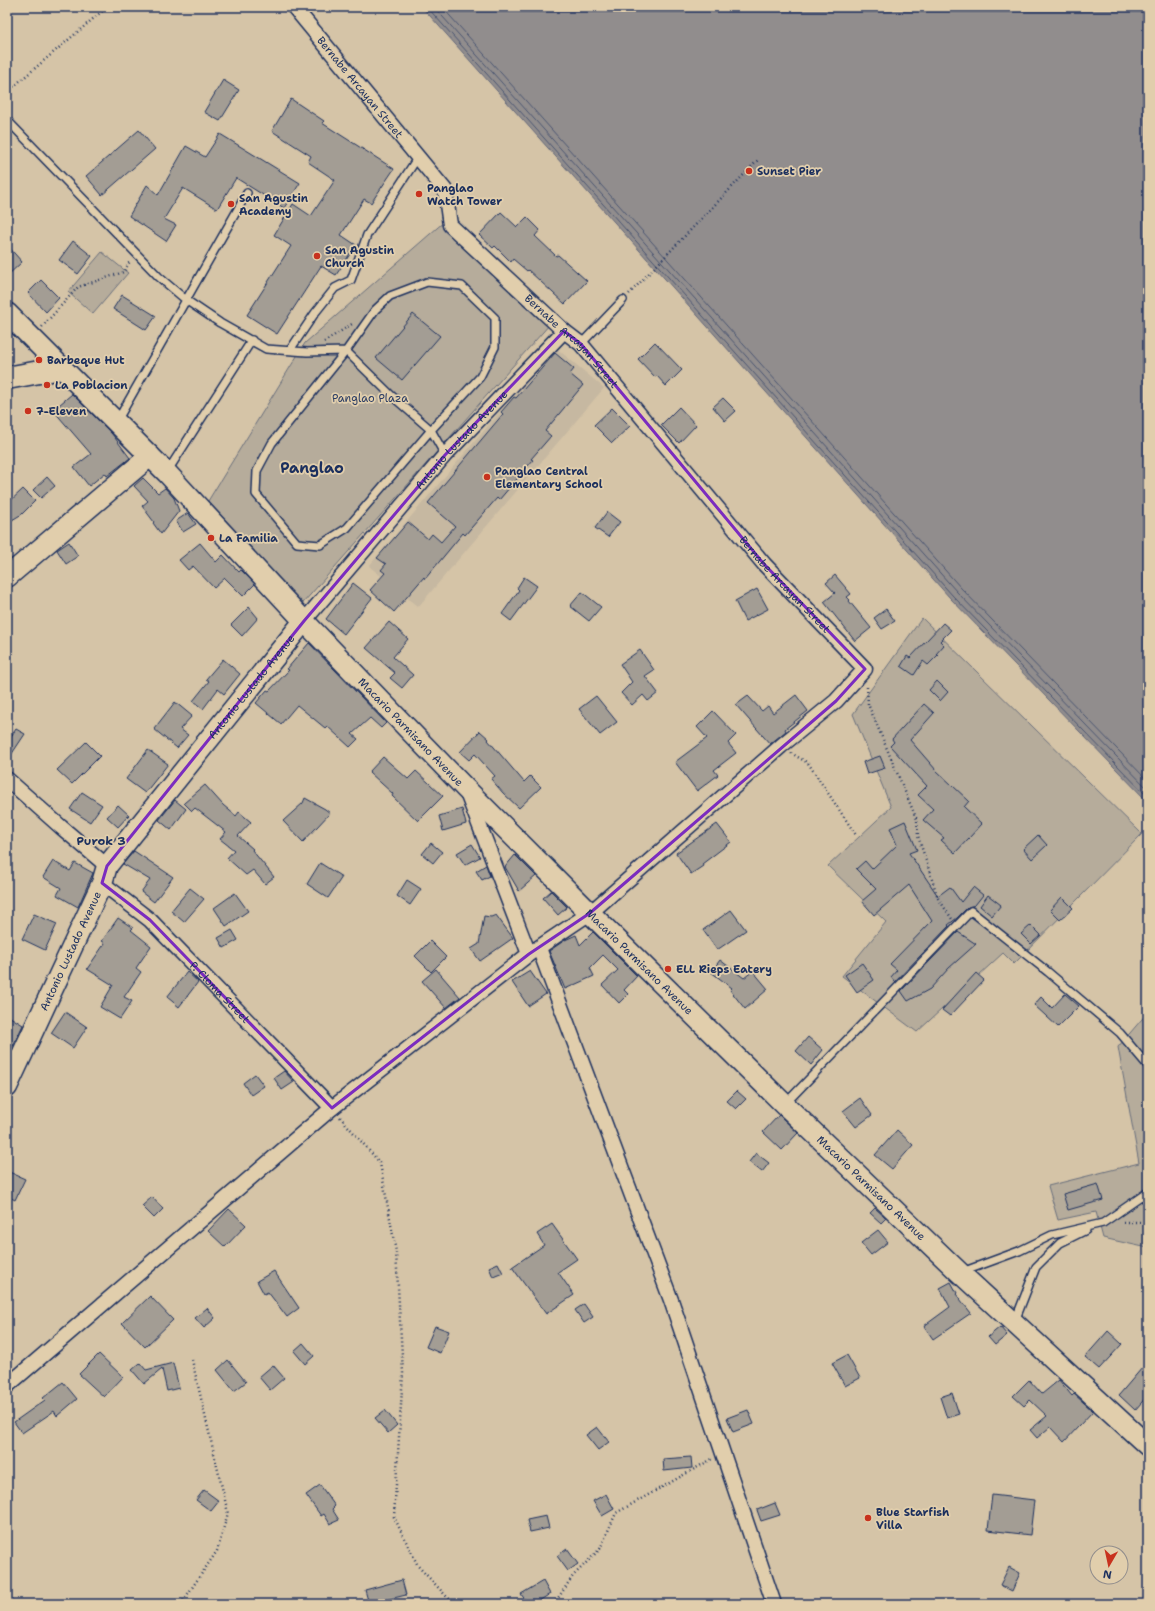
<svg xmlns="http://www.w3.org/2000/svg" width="1155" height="1611" font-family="'Shantell Sans',sans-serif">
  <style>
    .built { fill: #c6b8a1 }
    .green { fill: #b6ac9b; stroke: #686e7c }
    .water { fill: #918d8d; stroke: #62677a }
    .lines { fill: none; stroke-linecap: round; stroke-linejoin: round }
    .shore { stroke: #4a5571; stroke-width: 1 }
    .building { fill: #a39d94; stroke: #1b2f5e }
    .lane-casing { stroke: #1b2f5e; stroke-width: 10 }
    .street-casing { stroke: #1b2f5e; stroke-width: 17 }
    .secondary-casing { stroke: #1b2f5e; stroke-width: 23 }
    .primary-casing { stroke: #1b2f5e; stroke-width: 25 }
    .path { stroke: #1b2f5e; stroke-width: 2.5; stroke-dasharray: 1 3; stroke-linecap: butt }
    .lane { stroke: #e1ceac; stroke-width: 7 }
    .street { stroke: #e1ceac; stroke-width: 14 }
    .secondary { stroke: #e1ceac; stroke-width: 20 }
    .primary { stroke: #e1ceac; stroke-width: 22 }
    .marked { fill: none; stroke: #7b2cbf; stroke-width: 3; stroke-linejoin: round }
    .poi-dot { fill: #c8321e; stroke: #e1ceac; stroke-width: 1.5 }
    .labels { text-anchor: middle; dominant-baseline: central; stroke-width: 3.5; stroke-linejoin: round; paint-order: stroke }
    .street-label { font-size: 11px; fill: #1b2f5e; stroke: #e1ceac }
    .poi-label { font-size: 11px; font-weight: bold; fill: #1b2f5e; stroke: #e1ceac; text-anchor: start }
    .park-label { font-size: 11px; fill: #2a3c64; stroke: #e1ceac }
    .neighbourhood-label { font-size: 12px; font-weight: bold; fill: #1b2f5e; stroke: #e1ceac }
    .district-label { font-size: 15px; font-weight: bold; fill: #1b2f5e; stroke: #e1ceac }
  </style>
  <rect width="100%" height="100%" fill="#d5c4a7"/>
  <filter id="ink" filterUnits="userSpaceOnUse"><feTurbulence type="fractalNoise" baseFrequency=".025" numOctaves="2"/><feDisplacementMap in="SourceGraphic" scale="8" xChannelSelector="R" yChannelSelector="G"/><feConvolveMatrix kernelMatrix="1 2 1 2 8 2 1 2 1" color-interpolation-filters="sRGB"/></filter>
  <g filter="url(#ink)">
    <path class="built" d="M555,347l49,41 -186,219 -49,-41z"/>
    <path class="green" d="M445,221l105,103 -247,279 -95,-102 97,-158z
      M102,252l26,21 -35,41 -25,-22z
      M922,618l220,216 -128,130 -11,-11 -86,79 -75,-56 44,-54 -58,-56 63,-59 -38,-93z
      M1148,1012v236l-45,-10 -7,-26 -38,8 -10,-34 91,-23 -21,-116z"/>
    <path class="water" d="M422,7h726v795l-198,-204z"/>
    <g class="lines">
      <path class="shore" d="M427,7l526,589 195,201
        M434,7l523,585 191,197
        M442,7l519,581 187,193"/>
    </g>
    <path class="building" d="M223,80l16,10 -19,31 -16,-9z
      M291,99l33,22 -2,2 72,46 -23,34 -7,-4 -23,36 15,10 -20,30 -15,-9 -44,68 -30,-19 44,-69 -17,-11 19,-31 18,12 24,-36 -27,-18 3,-6 -39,-25z
      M139,130l16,19 -53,46 -16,-19z
      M220,134l80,49 -16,25 -48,-30 -19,31 -34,-21 -19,31 12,6 -10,16 -37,-25 18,-31 11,10 28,-49 19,11z
      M501,212l16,15 10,-10 13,13 -5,6 21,20 2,-1 29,26 -22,23 -37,-34 -1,1 -14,-12 -2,3 -16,-16 -2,2 -14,-13z
      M73,241l19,15 -14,18 -19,-14z
      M7,245l15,17 -15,14z
      M41,280l18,18 -13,14 -18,-19z
      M122,295l34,21 -10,14 -33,-21z
      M413,314l27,22 -38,44 -26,-22z
      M655,342l27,28 -16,16 -9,-10 -2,1 -17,-18z
      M555,353l19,16 -4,5 13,11 -38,46 6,5 -20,23 2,1 -34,40 -2,-2 -32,37 -2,-2 -38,46 -1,-2 -30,35 -24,-22 15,-17 -4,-3 5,-6 -9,-6 31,-36 20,17 4,-5 9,8 14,-16 -27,-23 75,-89 -2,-2 13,-15 2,1z
      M72,394l40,40 18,24 -23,18 -2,-3 -16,13 -15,-19 17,-13 -38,-44z
      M723,398l13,13 -11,10 -12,-14z
      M679,407l17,18 -17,18 -18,-18z
      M612,408l18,18 -18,17 -18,-18z
      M47,477l8,9 -14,12 -8,-8z
      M143,478l15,15 7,-5 9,10 5,13 -18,23 -8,-11 1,-1 -12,-16 6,-5 -14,-15z
      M23,489l12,12 -13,13 -15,9v-19z
      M607,512l13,10 -12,15 -13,-9z
      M188,513l8,11 -13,8 -7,-11z
      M69,542l9,14 -12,8 -9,-14z
      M200,543l16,19 7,-7 16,17 2,-2 14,14 -12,12 -18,-18 -11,10 -21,-22 -5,4 -9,-10z
      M835,575l16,19 -4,3 3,3 -1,1 22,27 -16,13 -31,-39 11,-9 -9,-10z
      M524,577l13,9 -26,35 -9,-7 17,-24 -2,-2z
      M353,583l19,15 -28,36 -18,-15z
      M757,589l11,20 -23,12 -10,-20z
      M582,592l19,15 -12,14 -19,-15z
      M249,607l9,11 -16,18 -11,-11z
      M886,609l9,12 -13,8 -8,-11z
      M389,622l19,17 -15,18 20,18 -11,13 -12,-10 5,-5 -29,-25z
      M943,623l8,7 -11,11 4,4 -8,9 2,1 -10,10 -5,-4 -9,14 -13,-9 6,-10 3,2z
      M309,643l77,80 -5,5 -11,-10 -18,16 6,5 -8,8 -23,-21 -2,2 -28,-23 -16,19 -25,-21 11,-13 2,1 20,-21 -2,-1z
      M640,650l14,20 -9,6 13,17 -10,8 -5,-6 -11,10 -11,-12 11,-11 -12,-18z
      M223,659l17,15 -16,20 -6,-5 -15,20 -10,-8 16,-20 -3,-2z
      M937,681l11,11 -8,9 -11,-11z
      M796,695l12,16 -23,18 1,2 -16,13 -34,-39 12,-9 14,15 6,-5 5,7z
      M596,696l21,26 -17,13 -21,-26z
      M175,702l17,14 -12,13 8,6 -11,13 -23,-19z
      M924,704l10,9 -24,27 26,30 33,31 -5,6 18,17 -27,29 -14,-13 3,-2 -21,-18 10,-11 -15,-14 9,-9 -37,-40 4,-4 -2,-3z
      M713,711l23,24 -8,8 8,10 -22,17 4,5 -21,16 -22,-29 32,-24 -10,-11z
      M16,729l9,5 -18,27v-19z
      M480,731l9,8 -1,1 36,42 6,-6 11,11 -22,21 -16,-15 -12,-14 4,-3 -20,-22 -6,6 -9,-8z
      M86,742l14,14 -28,28 -15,-14z
      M148,750l20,14 -23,29 -19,-14z
      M880,756l5,12 -18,6 -4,-12z
      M383,757l25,22 8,-8 27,25 -25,25 -26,-25 1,-2 -24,-22z
      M205,785l18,20 13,11 3,-4 12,10 -13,14 15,13 -1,1 22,27 -9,7 -12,-14 -7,5 -19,-17 7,-8 -14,-11 6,-7 -31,-24 -3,3 -8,-8z
      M82,792l20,13 -12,17 -20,-13z
      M305,798l20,11 5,4 -27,29 -20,-21 20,-18z
      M175,800l11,9 -15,21 -12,-10z
      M118,805l11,10 -11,12 -11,-10z
      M462,809l4,15 -23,7 -4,-15z
      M905,821l12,29 -8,3 29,43 12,-9 11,15 12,-15 10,8 -8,10 -7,2 -11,11 -9,7 1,1 -54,56 -4,-5 6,-7 -7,-6 42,-43 -23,-36 -35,30 -12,-14 14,-12 -20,-20 9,-8 7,8 25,-24 -7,-17z
      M717,824l14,18 -29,22 1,2 -12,8 -15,-21z
      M1038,835l9,10 -15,14 -9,-10z
      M431,843l11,9 -9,11 -11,-9z
      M472,844l8,13 -15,8 -8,-12z
      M134,851l39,26 -19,25 -13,-10 9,-12 -27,-16z
      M515,855l21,21 -17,15 -14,-24z
      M53,861l17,10 5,-8 18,10 -15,34 -21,-12 4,-7 -18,-11z
      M320,863l22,14 -14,21 -21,-14z
      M486,865l4,11 -8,4 -6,-9z
      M407,880l14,9 -11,16 -13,-9z
      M190,888l14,11 -20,23 -13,-11z
      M551,891l16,16 -9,8 -15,-17z
      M235,893l13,18 -22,15 -12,-18z
      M988,895l13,10 -9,11 -12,-10z
      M1062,897l11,11 -13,12 -10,-10z
      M731,910l15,20 -29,20 -14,-20z
      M34,914l23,10 -12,26 -23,-11z
      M496,915l17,23 -33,23 -9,-12 8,-5 5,-28 7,1z
      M118,918l15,10 -2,2 20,16 -15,22 5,4 -17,25 8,4 -12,18 -20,-12 13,-22 -26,-16 18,-26 -3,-2z
      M1031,925l10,10 -10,9 -10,-10z
      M232,930l6,10 -14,8 -6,-10z
      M593,932l44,44 -13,14 4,4 -9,9 -17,-18 16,-15 -15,-15 -13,13 4,8 -29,13 -16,-38 16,-11 11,-5 4,10z
      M958,932l18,12 -27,24 -19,21 -22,12 -7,-10z
      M430,941l16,16 -15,15 -16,-16z
      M720,960l24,18 9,-7 15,18 -23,20 -15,-19 2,-2 -21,-16z
      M862,963l12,17 -17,12 -12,-17z
      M436,969l24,28 -14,11 -24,-27z
      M530,971l16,23 -18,12 -16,-24z
      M187,972l11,10 -19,25 -12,-10z
      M976,973l8,7 -34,36 -8,-6z
      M1065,994l14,12 -21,21 -24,-22 7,-8 11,11z
      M65,1012l22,15 -14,21 -22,-15z
      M7,1015l16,10 -10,21 -6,-4z
      M808,1037l15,13 -12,15 -15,-14z
      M284,1071l10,11 -12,8 -8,-12z
      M255,1074l9,12 -13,9 -8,-12z
      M737,1091l9,8 -10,10 -9,-8z
      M860,1098l12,17 -16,12 -13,-16z
      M779,1115l19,18 -16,17 -19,-18z
      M897,1130l16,15 -21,24 -17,-14z
      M756,1153l13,10 -7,9 -13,-10z
      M7,1171l18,8 -10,21 -8,-4z
      M1098,1184l5,16 -35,10 -5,-16z
      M152,1197l11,12 -9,9 -12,-12z
      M875,1208l11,10 -5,5 -11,-10z
      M229,1209l17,16 -21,22 -17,-16z
      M552,1224l25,35 -19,13 16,23 -28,19 -34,-47 32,-22 -7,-11z
      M878,1230l10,12 -17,13 -10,-12z
      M498,1263l5,10 -10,4 -4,-10z
      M274,1271l25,37 -12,9 -19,-25 -4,2 -7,-13z
      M951,1282l6,11 -1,1 15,19 -38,26 -9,-13 26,-19 -10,-19z
      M150,1296l23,24 -28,27 -23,-24z
      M584,1304l9,13 -9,6 -9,-13z
      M207,1308l8,10 -11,10 -9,-10z
      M435,1326l14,5 -9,22 -14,-6z
      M1000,1327l7,8 -12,10 -7,-8z
      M1108,1331l14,13 -23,25 -14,-12z
      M303,1343l11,13 -9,8 -11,-13z
      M99,1354l24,23 -19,20 -25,-23z
      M847,1355l13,23 -15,8 -13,-23z
      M228,1360l18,22 -12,9 -17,-21z
      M140,1363l6,7 27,-7 6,25 -12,3 -5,-22 -18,15 -12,-14z
      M273,1365l11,13 -14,12 -11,-13z
      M1142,1368l6,5v22l-13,15 -16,-15z
      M1029,1380l13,14 17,-14 13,16 2,-2 19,17 -29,31 -14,-15 -13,11 -7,-8 17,-14 -17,-16 -6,6 -11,-10z
      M63,1382l14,17 -20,17 -3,-5 -32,22 -8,-11 31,-22 -2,-2z
      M952,1393l7,21 -12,4 -7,-21z
      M385,1410l12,15 -9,8 -13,-15z
      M748,1410l6,14 -21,8 -6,-14z
      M597,1427l12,15 -11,8 -12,-15z
      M691,1457l1,11 -28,3 -1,-12z
      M320,1485l15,21 -3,3 7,11 -9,4 -6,-10 -3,2 -15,-21z
      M204,1490l15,11 -8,10 -15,-11z
      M606,1494l8,15 -12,7 -9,-15z
      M992,1495l42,5 -4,35 -42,-5z
      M775,1503l5,12 -19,6 -4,-11z
      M546,1516l3,12 -19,4 -3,-12z
      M567,1549l11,15 -10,7 -11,-15z
      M1009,1567l11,6 -8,18 -12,-6z
      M402,1580l4,15 -37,9 -4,-14z
      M543,1581l7,13 -16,10h-6l-7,-10z"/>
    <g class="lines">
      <defs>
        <path id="lane" d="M7,120l152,157 27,23 34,23 46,26 41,3 39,-1 46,45 39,34 14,25
          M427,282l35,4 33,32v29l-15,30 -49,53 -84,98 -27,17 -23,-2 -41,-49 1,-23 15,-28 74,-92 29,-41 15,-14z
          M581,344l42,-44
          M290,350l25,-37 20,-25 16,-8 16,-45 51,-78
          M117,421l130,-228
          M167,472l85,-132
          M785,1104l186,-193 77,61 72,61 28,33
          M962,1272l57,-21 33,-16 51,-12 45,-31
          M1015,1321l21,-54 24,-24 26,-13"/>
        <g id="street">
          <path id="s1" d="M294,7l151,183 5,35 114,106 17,13 183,220 101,105 -29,32 -55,45 -191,167 -61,41 -62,-161"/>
          <path id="s2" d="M304,621l141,-166 119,-124"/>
          <path d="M7,779l54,48 46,39"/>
          <path id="s3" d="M102,883l48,37 182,188"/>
          <path d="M539,948l132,352 103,304"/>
          <path d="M7,1386l325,-278 197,-154"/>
        </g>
        <g id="secondary">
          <path id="s4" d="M7,313l160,160 137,148 161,167 125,125 195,192 175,168 188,173"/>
          <path d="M7,577l143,-121"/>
          <path id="s5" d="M7,1087l95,-204 5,-17 197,-245"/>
        </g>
        <path id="primary" d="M7,378l54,-10"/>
      </defs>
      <use href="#lane" class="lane-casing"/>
      <use href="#street" class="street-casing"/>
      <use href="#secondary" class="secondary-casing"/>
      <use href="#primary" class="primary-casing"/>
      <path class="path" d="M7,92l100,-85
        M629,294l129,-134
        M42,327l36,-40 46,-15 6,-11
        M324,342l28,-18
        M867,687l1,17 49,116 1,16 20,62 14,21
        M791,753l17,10 48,72
        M340,1117l40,46 16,89 7,121 -9,144 24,49 30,32 9,6
        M1123,1222h25
        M181,1604l36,-53 11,-38 -36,-153
        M554,1604l19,-28 27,-27 16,-36 96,-54"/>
      <use href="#lane" class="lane"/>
      <use href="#street" class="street"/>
      <use href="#secondary" class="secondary"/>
      <use href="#primary" class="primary"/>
    </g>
  </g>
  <path class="marked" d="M564,331l17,13 183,220 101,105 -29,32 -246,212 -61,41 -197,154 -182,-188 -48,-37 5,-17 197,-245 141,-166z"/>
  <g class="poi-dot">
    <circle cx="749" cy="171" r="4"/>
    <circle cx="419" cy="194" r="4"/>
    <circle cx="231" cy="204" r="4"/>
    <circle cx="317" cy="256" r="4"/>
    <circle cx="39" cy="360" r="4"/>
    <circle cx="47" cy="385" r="4"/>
    <circle cx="28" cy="411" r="4"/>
    <circle cx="487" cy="477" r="4"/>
    <circle cx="211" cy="538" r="4"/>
    <circle cx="668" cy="969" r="4"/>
    <circle cx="868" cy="1518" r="4"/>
  </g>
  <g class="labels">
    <g class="street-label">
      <text stroke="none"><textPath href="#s1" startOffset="104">Bernabe Arcayan Street</textPath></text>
      <text stroke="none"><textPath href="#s1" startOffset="441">Bernabe Arcayan Street</textPath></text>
      <text stroke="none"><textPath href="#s2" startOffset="240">Antonio Lustado Avenue</textPath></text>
      <text stroke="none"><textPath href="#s1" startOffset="765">Bernabe Arcayan Street</textPath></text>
      <text stroke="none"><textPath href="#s5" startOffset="473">Antonio Lustado Avenue</textPath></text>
      <text stroke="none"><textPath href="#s4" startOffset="582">Macario Parmisano Avenue</textPath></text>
      <text stroke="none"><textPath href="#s5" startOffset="150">Antonio Lustado Avenue</textPath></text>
      <text stroke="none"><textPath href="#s4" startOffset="906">Macario Parmisano Avenue</textPath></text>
      <text stroke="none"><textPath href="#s3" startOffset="161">P. Cloma Street</textPath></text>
      <text stroke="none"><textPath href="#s4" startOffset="1230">Macario Parmisano Avenue</textPath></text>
    </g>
    <g class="poi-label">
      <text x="757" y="171">Sunset Pier</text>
      <text x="427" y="188">Panglao<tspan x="427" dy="13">Watch Tower</tspan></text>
      <text x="239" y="198">San Agustin<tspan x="239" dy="13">Academy</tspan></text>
      <text x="325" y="250">San Agustin<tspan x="325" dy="13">Church</tspan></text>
      <text x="47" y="360">Barbeque Hut</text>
      <text x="55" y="385">La Poblacion</text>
      <text x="36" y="411">7-Eleven</text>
      <text x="495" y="471">Panglao Central<tspan x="495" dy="13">Elementary School</tspan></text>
      <text x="219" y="538">La Familia</text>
      <text x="676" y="969">ELL Rieps Eatery</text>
      <text x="876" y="1512">Blue Starfish<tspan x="876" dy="13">Villa</tspan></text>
    </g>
    <g class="park-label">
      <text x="370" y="398">Panglao Plaza</text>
    </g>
    <g class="neighbourhood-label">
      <text x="101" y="841">Purok 3</text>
    </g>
    <g class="district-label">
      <text x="312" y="468">Panglao</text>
    </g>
  </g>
  <rect width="1155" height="1611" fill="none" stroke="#e1ceac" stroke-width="24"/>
  <rect x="12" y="12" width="1131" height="1587" fill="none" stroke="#1b2f5e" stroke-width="1.5" filter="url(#ink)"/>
  <g transform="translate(1109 1565) rotate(189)"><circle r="19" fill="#e1ceac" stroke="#928e8d"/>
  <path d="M0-3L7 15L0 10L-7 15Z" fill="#c8321e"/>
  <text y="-6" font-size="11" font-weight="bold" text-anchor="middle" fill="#1b2f5e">N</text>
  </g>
</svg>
